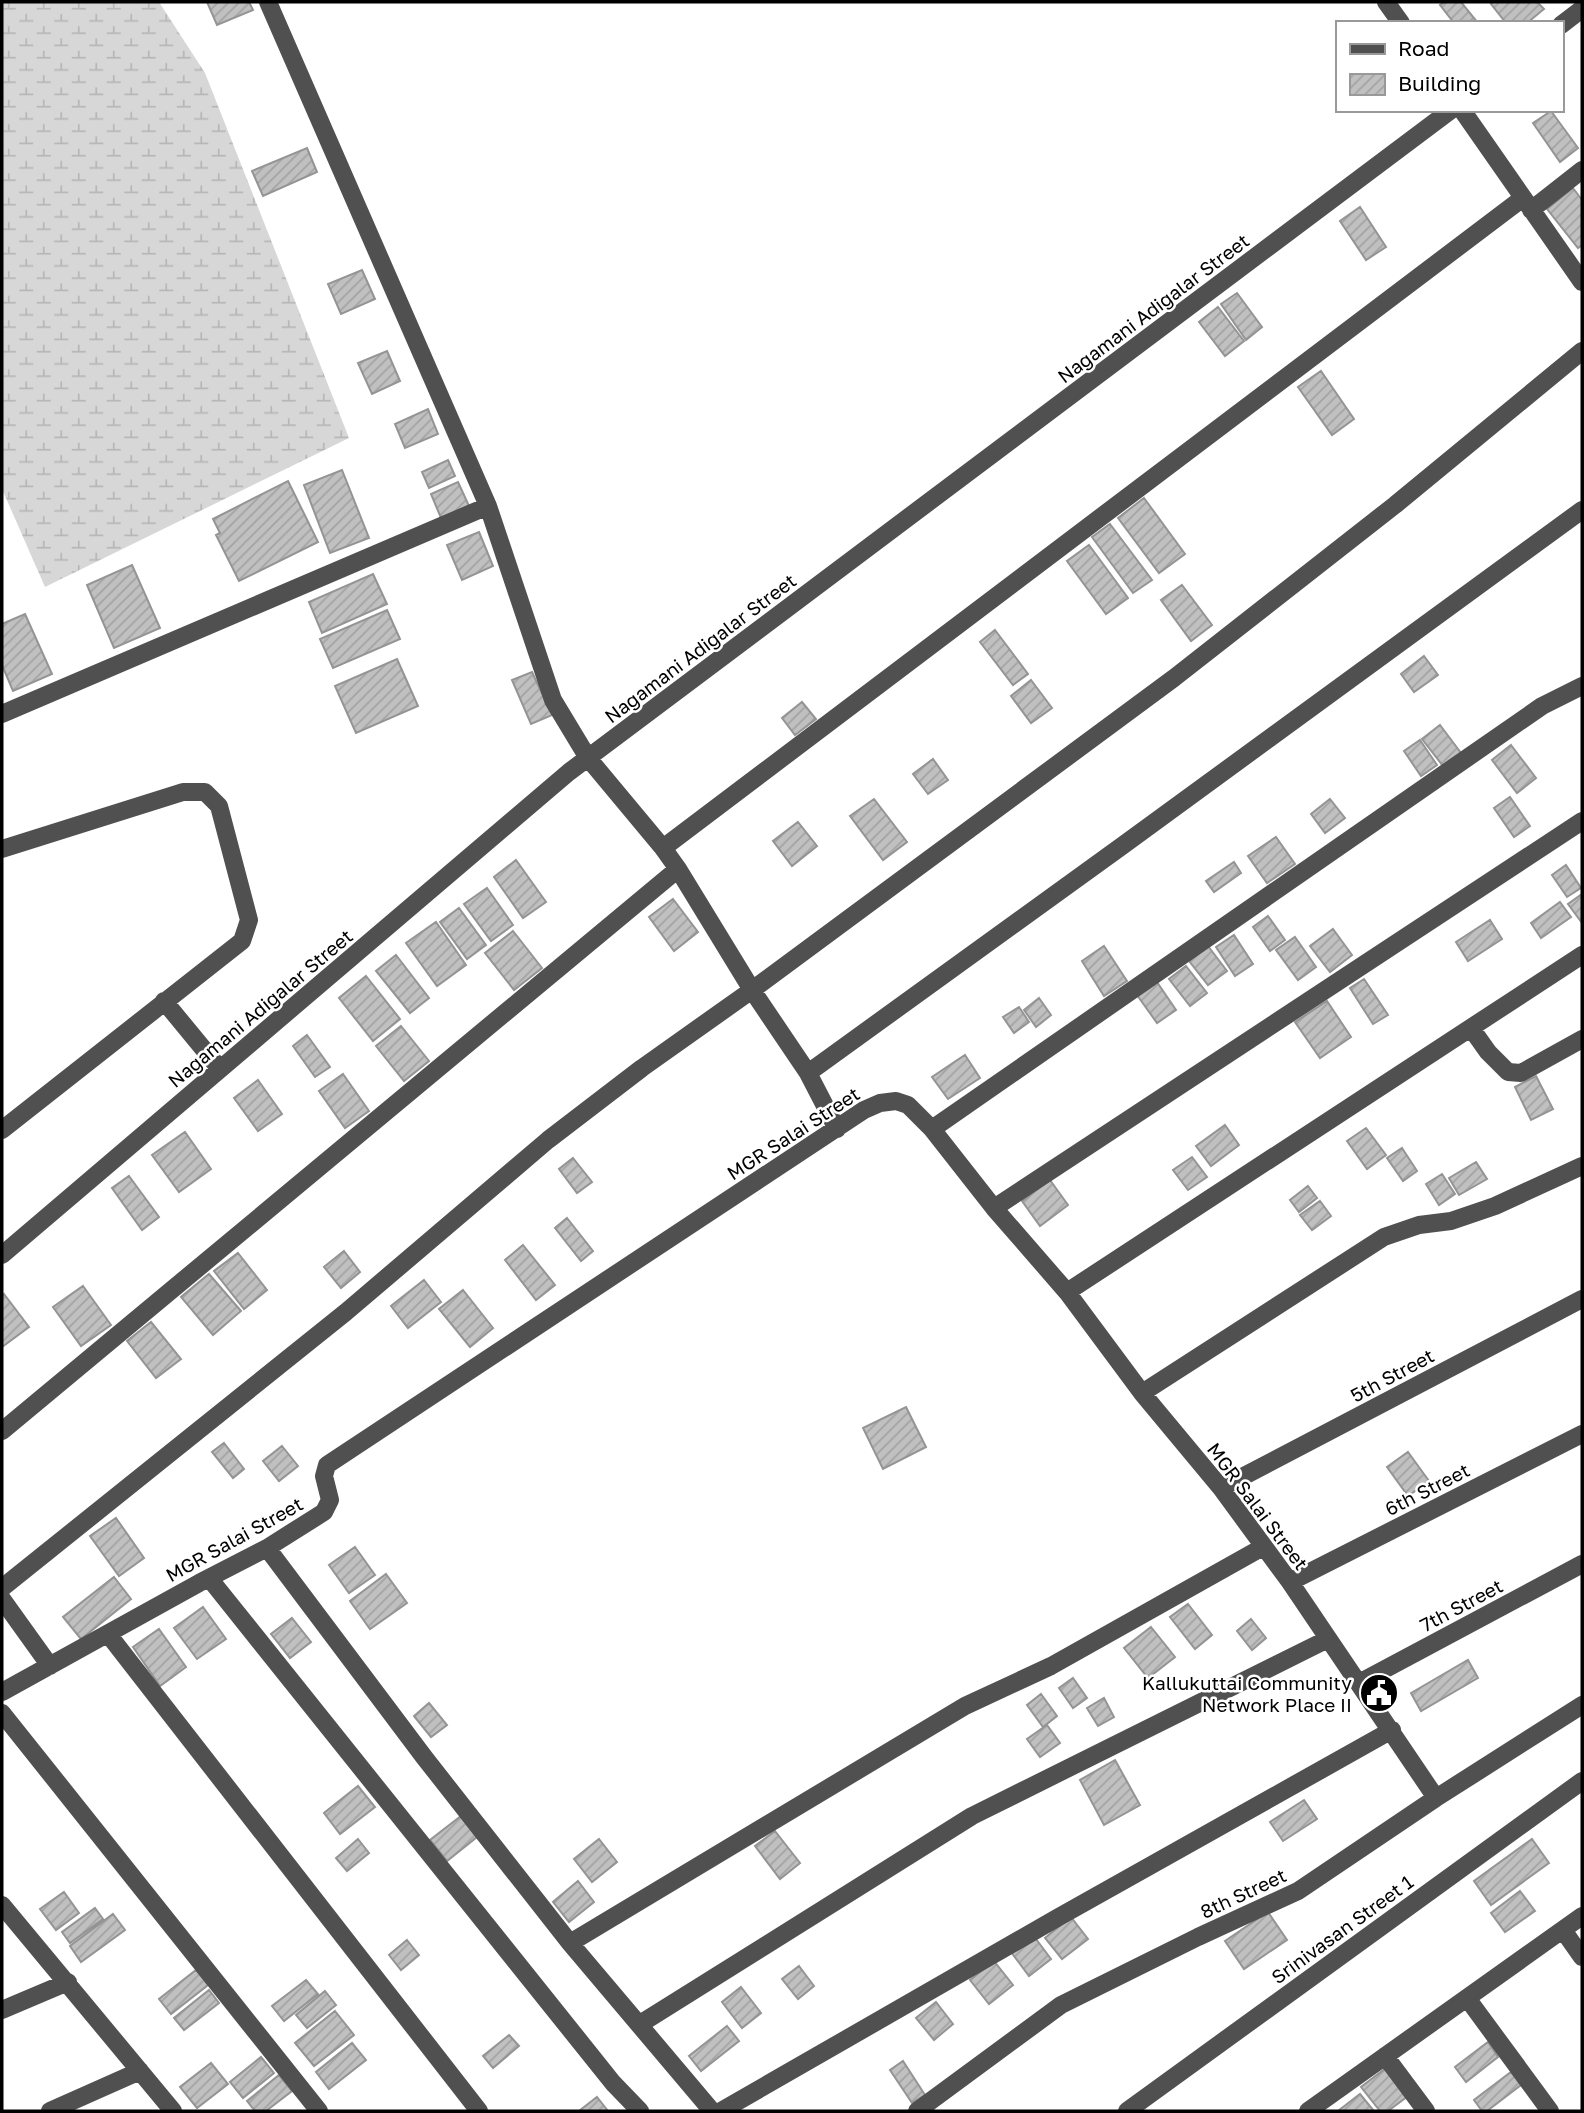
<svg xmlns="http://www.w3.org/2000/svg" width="1584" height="2113" font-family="'Golos Text',sans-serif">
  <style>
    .wetland { fill: url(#wetland-marsh) }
    .building { fill: url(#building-hatch); stroke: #949494; stroke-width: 2 }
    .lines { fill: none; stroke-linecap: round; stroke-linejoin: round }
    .minor { stroke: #505050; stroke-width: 18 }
    .labels { text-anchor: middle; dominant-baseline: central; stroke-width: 5; stroke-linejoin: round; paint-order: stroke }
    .street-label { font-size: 19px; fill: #000; stroke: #fff }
    .poi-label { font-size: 19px; fill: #000; stroke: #fff; text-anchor: end }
  </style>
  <defs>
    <pattern id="wetland-marsh" width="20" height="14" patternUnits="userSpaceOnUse" patternTransform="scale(1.75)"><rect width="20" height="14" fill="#d7d7d7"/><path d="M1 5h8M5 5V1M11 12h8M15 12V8" fill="none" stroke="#b7b7b7"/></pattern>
    <pattern id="building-hatch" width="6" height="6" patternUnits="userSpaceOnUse" patternTransform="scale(1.75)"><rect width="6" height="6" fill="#c0c0c0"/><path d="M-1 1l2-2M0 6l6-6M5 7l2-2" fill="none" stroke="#a3a3a3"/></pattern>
  </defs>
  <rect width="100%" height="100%" fill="#fff"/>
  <path class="wetland" d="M2,2h157l46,71 144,365 -304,149 -43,-98z"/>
  <path class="building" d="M207,2h42l4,8 -36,15z
    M1444,2h17l17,21h-24l-14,-18z
    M1494,2h43l7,7 -17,14h-21l-15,-19z
    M1551,111l27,37 -18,14 -27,-39z
    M307,148l10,24 -54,24 -11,-25z
    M1573,188l9,12v45l-4,3 -31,-39z
    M1360,207l26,40 -20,13 -26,-39z
    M362,270l13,29 -34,15 -13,-30z
    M1237,293l25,34 -16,13 -25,-36z
    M1218,307l26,34 -19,15 -26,-34z
    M387,351l13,30 -28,13 -14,-31z
    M1321,371l33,48 -22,16 -34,-48z
    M428,409l10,25 -33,14 -10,-24z
    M448,460l7,16 -26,12 -7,-16z
    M342,470l27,68 -39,15 -26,-68z
    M288,481l30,61 -79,39 -23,-46 4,-2 -7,-14z
    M458,482l11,24 -28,12 -10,-24z
    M1144,498l41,56 -26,19 -41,-55z
    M1110,524l42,56 -19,13 -41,-56z
    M479,532l14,34 -31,14 -15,-35z
    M1089,545l39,53 -22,16 -39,-53z
    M132,565l28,63 -46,20 -27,-63z
    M373,574l14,30 -65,29 -13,-31z
    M1182,585l30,40 -21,16 -30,-41z
    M387,610l13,29 -67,29 -13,-29z
    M25,614l27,60 -39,17 -11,-26v-41z
    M995,630l33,44 -15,11 -33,-43z
    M1424,656l14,19 -24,17 -13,-18z
    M397,659l21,47 -62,27 -21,-47z
    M532,672l20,43 -21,9 -19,-44z
    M1031,680l21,28 -21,15 -20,-27z
    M802,702l14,17 -21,16 -13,-17z
    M1440,725l21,28 -18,13 -21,-27z
    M1420,740l17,25 -16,11 -17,-25z
    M1511,745l25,33 -19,15 -25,-33z
    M933,759l15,21 -20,14 -15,-20z
    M1510,797l20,29 -16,11 -20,-29z
    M874,799l33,43 -24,18 -33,-44z
    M1330,799l15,19 -20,15 -14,-19z
    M798,822l19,24 -25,20 -19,-25z
    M1276,837l19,27 -28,19 -19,-27z
    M516,860l30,42 -23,16 -29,-41z
    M1234,862l7,11 -27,19 -8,-11z
    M1566,865l15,23 -14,9 -15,-22z
    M487,888l26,37 -22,16 -27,-37z
    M1582,894v29l-14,-19z
    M673,899l25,33 -24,19 -25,-34z
    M1560,902l11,15 -30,21 -10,-15z
    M459,908l27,37 -19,14 -27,-37z
    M1268,916l17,24 -15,11 -17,-24z
    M1490,920l12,19 -34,22 -12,-19z
    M436,922l30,43 -29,21 -31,-43z
    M1333,929l19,26 -22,17 -20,-26z
    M513,931l29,37 -28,22 -29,-37z
    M1234,935l19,29 -18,12 -19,-29z
    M1295,937l21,30 -18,13 -22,-30z
    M1104,946l23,35 -23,15 -22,-35z
    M1208,946l19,25 -19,14 -19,-24z
    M396,955l33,43 -19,15 -34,-42z
    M1186,966l21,27 -17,13 -21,-27z
    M366,976l34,43 -27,22 -34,-43z
    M1364,979l24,36 -15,9 -23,-36z
    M1157,982l19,28 -19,13 -20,-28z
    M1039,998l12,17 -15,12 -12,-17z
    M1327,1001l24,36 -31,21 -25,-36z
    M1019,1007l10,15 -15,11 -11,-16z
    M401,1026l28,35 -25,20 -28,-35z
    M307,1035l23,32 -15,10 -22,-31z
    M965,1055l15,23 -32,21 -16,-22z
    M343,1074l26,37 -24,17 -26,-37z
    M1536,1076l17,33 -22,11 -16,-33z
    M258,1080l24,34 -24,17 -24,-33z
    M1225,1125l14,20 -28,21 -15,-20z
    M1366,1128l20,27 -19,14 -20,-28z
    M185,1132l26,37 -32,23 -27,-37z
    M1402,1148l15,23 -14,10 -16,-23z
    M1192,1157l15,20 -19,13 -15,-20z
    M573,1158l19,24 -15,11 -18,-24z
    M1476,1162l11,17 -28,16 -10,-17z
    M1442,1174l13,20 -16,11 -13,-21z
    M129,1176l30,41 -17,13 -30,-42z
    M1050,1180l18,25 -28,21 -18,-25z
    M1308,1186l9,12 -18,14 -9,-12z
    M1320,1201l11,15 -19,14 -12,-15z
    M567,1218l26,33 -12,10 -26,-33z
    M523,1245l32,40 -19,15 -31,-40z
    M344,1251l16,21 -19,16 -17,-21z
    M238,1253l29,37 -23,19 -30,-38z
    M209,1274l32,37 -28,24 -32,-38z
    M424,1280l17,22 -33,26 -17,-22z
    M83,1286l28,39 -30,21 -28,-39z
    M463,1290l30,38 -23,19 -31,-38z
    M4,1294l25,33 -27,20v-51z
    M151,1322l30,37 -25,19 -29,-37z
    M906,1407l20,40 -43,22 -20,-41z
    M224,1443l20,26 -11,9 -21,-26z
    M282,1446l16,20 -19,15 -16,-20z
    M1408,1452l21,29 -21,15 -21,-29z
    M116,1518l28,40 -25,18 -29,-40z
    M355,1547l20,28 -26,18 -20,-28z
    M386,1574l21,29 -37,26 -20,-28z
    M114,1577l17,22 -50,40 -18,-22z
    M1188,1604l24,31 -17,14 -25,-32z
    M203,1607l23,32 -29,20 -23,-31z
    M292,1618l19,24 -21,16 -19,-24z
    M1251,1619l15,19 -14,12 -15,-19z
    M1151,1627l24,30 -27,21 -24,-30z
    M159,1629l27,38 -26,19 -27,-39z
    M1468,1660l10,18 -57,33 -10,-18z
    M1073,1678l14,20 -14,10 -14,-20z
    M1041,1694l16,22 -14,11 -16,-22z
    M1104,1698l10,19 -16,9 -11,-18z
    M429,1703l18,22 -16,12 -17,-21z
    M1047,1725l13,18 -20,14 -13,-18z
    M1115,1760l25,45 -36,20 -24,-45z
    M358,1786l17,21 -35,27 -16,-21z
    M1304,1800l13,19 -34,22 -13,-19z
    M461,1816l16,21 -30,24 -17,-21z
    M775,1831l25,32 -20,16 -25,-33z
    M358,1839l11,14 -22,18 -11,-13z
    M599,1839l18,23 -25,20 -18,-23z
    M1532,1839l17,24 -58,42 -17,-24z
    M578,1881l16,21 -25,20 -16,-20z
    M1520,1891l15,20 -30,21 -14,-19z
    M64,1892l15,21 -23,17 -16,-21z
    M95,1908l8,11 -33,24 -8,-11z
    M1268,1912l19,28 -43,29 -19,-28z
    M113,1914l12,16 -44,32 -11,-16z
    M1071,1917l17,22 -26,20 -17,-21z
    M1033,1935l18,24 -22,17 -18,-24z
    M407,1940l12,15 -18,15 -12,-15z
    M994,1961l19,24 -24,19 -19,-24z
    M799,1966l15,20 -16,13 -16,-20z
    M196,1970l12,15 -37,29 -12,-15z
    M306,1980l12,14 -34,27 -12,-15z
    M741,1987l20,26 -19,15 -20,-26z
    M209,1990l10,13 -35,27 -10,-12z
    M325,1991l11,14 -29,23 -11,-13z
    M936,2002l17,22 -19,16 -18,-22z
    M335,2011l19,24 -40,31 -19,-23z
    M727,2026l12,15 -38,30 -12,-15z
    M509,2035l10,11 -26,22 -10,-12z
    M1488,2042l10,15 -32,25 -11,-15z
    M352,2043l14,17 -37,29 -13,-17z
    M261,2057l13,16 -31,25 -13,-16z
    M903,2061l22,34 -13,8 -22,-33z
    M211,2063l17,21 -31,24 -17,-21z
    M1386,2068l22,28 -20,15h-8l-19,-24z
    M1511,2072l10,13 -34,26h-5l-8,-11z
    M279,2075l13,16 -26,20h-11l-8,-10z
    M1360,2094l14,17h-36z
    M597,2097l11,14h-29z"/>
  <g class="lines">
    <path class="minor" d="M268,2l220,504 65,194 35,58 75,90 15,21 74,121 56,83 29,56
      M1386,2l15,21
      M1561,25l21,-16
      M1462,110l120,172
      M1531,210l51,-40
      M2,714l486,-208
      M663,848l860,-650
      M2,849l181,-57h22l14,14 30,114 -7,21 -240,189
      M164,1001l56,68
      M1471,1028l17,24 20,20 13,1 61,-34
      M808,1073c259,-186 517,-375 774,-563
      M932,1129l610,-423 40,-20
      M994,1208l588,-387
      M2,1255l567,-483 882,-662
      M1067,1292l515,-337
      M1142,1393l242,-156 35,-12 32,-4 44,-15 87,-40
      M2,1431l676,-562
      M1221,1488l361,-189
      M267,1548l157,209 146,186 142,168
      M209,1578l404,505 27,28
      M1290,1582l292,-148
      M2,1588l344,-276 202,-172 94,-72 110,-78 422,-312 221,-173 187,-154
      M2,1599l48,67
      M108,1634l371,477
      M1359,1683l223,-119
      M2,1692l197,-109 68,-35 57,-36 6,-12 -6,-24 3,-11 537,-355 16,-7 16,-2 12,4 24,24 62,79 73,84 75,101 79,95 69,94 146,216
      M2,1713l317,398
      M2,1905l171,206
      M1563,1930l19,27
      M570,1943l395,-237 86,-40 212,-119
      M1467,1998l83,113
      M2,2010l66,-28
      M640,2024l332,-208 356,-177
      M1385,2056l41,55
      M50,2111l90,-40
      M721,2111l336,-193 335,-188
      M917,2111l144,-106 137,-68 100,-46 138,-93 146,-93
      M1127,2111l455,-330
      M1308,2111l274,-195"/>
  </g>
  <defs>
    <symbol id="civic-disc" viewBox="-11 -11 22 22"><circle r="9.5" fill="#000" stroke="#fff"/><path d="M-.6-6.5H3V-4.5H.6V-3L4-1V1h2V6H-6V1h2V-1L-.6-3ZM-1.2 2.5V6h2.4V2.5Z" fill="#fff"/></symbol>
  </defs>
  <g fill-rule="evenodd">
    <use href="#civic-disc" x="1357" y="1671" width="44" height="44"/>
  </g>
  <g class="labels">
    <g class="street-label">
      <text transform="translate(1153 308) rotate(-37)">Nagamani Adigalar Street</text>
      <text transform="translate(700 648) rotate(-37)">Nagamani Adigalar Street</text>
      <text transform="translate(260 1008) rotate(-40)">Nagamani Adigalar Street</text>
      <text transform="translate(793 1133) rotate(-33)">MGR Salai Street</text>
      <text transform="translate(1392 1375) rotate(-28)">5th Street</text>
      <text transform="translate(1427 1489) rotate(-27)">6th Street</text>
      <text transform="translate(1258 1506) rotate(53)">MGR Salai Street</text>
      <text transform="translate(234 1539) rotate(-29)">MGR Salai Street</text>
      <text transform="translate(1461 1605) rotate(-28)">7th Street</text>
      <text transform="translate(1243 1893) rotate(-25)">8th Street</text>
      <text transform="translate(1342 1929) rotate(-36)">Srinivasan Street 1</text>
    </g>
    <g class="poi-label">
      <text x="1352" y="1682">Kallukuttai Community<tspan x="1352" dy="22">Network Place II</tspan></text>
    </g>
  </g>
  <rect width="1584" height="2113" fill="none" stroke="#000000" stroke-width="7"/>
  <rect x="1336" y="21" width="228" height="91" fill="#ffffff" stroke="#999999" stroke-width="2"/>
  <rect x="1350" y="44" width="35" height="10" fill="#505050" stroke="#999999" stroke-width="2"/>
  <text x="1398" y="56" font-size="21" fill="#000000">Road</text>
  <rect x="1350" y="74" width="35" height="21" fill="url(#building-hatch)" stroke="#999999" stroke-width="2"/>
  <text x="1398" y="91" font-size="21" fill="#000000">Building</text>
</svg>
